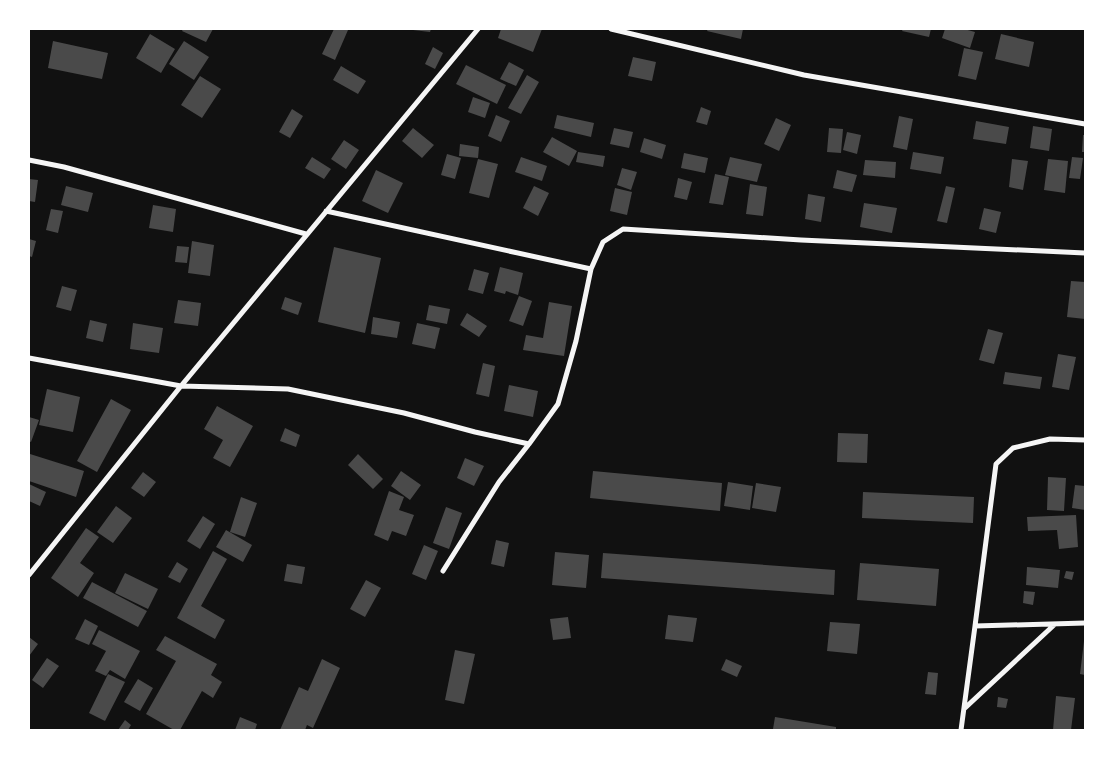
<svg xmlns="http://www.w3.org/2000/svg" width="1114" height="759" font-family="Cabin,sans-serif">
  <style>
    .building { fill: #4a4a4a }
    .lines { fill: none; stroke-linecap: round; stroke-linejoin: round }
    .minor { stroke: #f5f5f5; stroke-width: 5 }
  </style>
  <rect width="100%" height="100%" fill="#111"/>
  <path class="building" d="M183,29h30l-7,13 -24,-11z
    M334,29h12l2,1 -13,30 -13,-6z
    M413,29h18l-1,3 -17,-2z
    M501,29h41l-9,23 -35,-14z
    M708,29h35l-2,10 -34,-8z
    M903,29h28l-2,8 -27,-6z
    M945,29h19l11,3 -5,16 -28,-10z
    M150,34l25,15 -14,24 -25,-15z
    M1001,34l33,8 -5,25 -34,-8z
    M53,41l55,12 -6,26 -54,-11z
    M184,41l25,16 -15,23 -25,-16z
    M433,47l10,6 -8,16 -10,-5z
    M964,48l19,4 -7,28 -18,-4z
    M633,57l23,5 -4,19 -24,-5z
    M509,62l15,8 -8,16 -16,-7z
    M466,65l40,20 -9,19 -41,-20z
    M341,66l25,15 -8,13 -25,-14z
    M527,75l12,7 -18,32 -13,-6z
    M200,76l21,13 -19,29 -21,-13z
    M473,97l17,6 -5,15 -17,-6z
    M701,107l10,4 -4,14 -11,-3z
    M292,109l11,7 -13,22 -11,-6z
    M496,115l14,6 -9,21 -13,-6z
    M557,115l37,8 -3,14 -37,-9z
    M899,116l14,3 -6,31 -14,-3z
    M776,118l15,7 -12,26 -15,-7z
    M976,121l33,6 -3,17 -33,-5z
    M1033,126l19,3 -3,22 -19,-3z
    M413,128l21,17 -12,13 -20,-17z
    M614,128l19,4 -4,16 -19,-4z
    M829,128l14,1 -2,24 -14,-1z
    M847,132l14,3 -4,19 -14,-4z
    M1083,135h2v17h-3z
    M552,137l25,14 -8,15 -26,-14z
    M644,138l22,7 -4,14 -22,-7z
    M344,140l15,10 -13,19 -15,-10z
    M460,144l19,3 -1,11 -19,-2z
    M578,152l27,4 -2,11 -27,-5z
    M913,152l31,5 -3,17 -31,-5z
    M684,153l24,5 -3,15 -24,-5z
    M447,154l14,4 -6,21 -14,-4z
    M312,157l19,12 -7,10 -19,-11z
    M521,157l26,9 -5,15 -27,-9z
    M730,157l32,7 -5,18 -32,-7z
    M1072,157l11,1 -3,21 -11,-1z
    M478,159l20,5 -9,34 -20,-5z
    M1012,159l16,2 -5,29 -14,-3z
    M1048,159l20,2 -3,32 -21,-3z
    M865,160l31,2 -1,16 -32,-3z
    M622,168l15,4 -6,18 -14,-5z
    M376,170l27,13 -15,30 -26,-12z
    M837,170l20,5 -5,17 -19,-4z
    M715,174l14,3 -6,28 -14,-2z
    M678,178l14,4 -5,18 -13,-3z
    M29,179l9,1 -3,22 -6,-1z
    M750,184l17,3 -4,29 -17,-2z
    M66,186l27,7 -5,19 -27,-7z
    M534,186l15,7 -11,23 -15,-8z
    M946,186l9,2 -8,35 -10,-2z
    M615,188l17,4 -5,23 -17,-4z
    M808,194l17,3 -4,25 -16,-3z
    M864,203l33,5 -5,25 -32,-6z
    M153,205l23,4 -3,23 -24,-4z
    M984,208l17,4 -5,21 -17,-4z
    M51,209l12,2 -5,22 -12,-3z
    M29,239l7,2 -4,16 -3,-1z
    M192,241l22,4 -4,31 -22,-3z
    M177,246l12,1 -2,16 -12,-1z
    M334,247l47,11 -16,75 -47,-11z
    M500,267l23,6 -5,22 -12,-4 -1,3 -11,-3z
    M474,269l15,4 -6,21 -15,-4z
    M1071,281l14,1v37l-18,-2z
    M62,286l15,4 -6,21 -15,-4z
    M519,296l13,5 -9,25 -14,-5z
    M285,297l17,6 -4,12 -17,-6z
    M178,300l23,3 -3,23 -24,-3z
    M549,302l23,4 -8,50 -41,-6 3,-15 17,3z
    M429,305l21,4 -3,15 -21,-4z
    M467,313l20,13 -8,11 -19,-12z
    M373,317l27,5 -3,16 -26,-4z
    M90,320l17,4 -4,18 -17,-4z
    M133,323l30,5 -4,25 -29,-4z
    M417,323l23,5 -5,21 -23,-5z
    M988,329l15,4 -9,31 -15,-4z
    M1058,354l18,3 -7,33 -17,-3z
    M483,363l12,3 -6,31 -13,-3z
    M1005,372l37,5 -2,12 -37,-5z
    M509,385l29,6 -5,26 -29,-6z
    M47,389l33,8 -7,35 -34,-7z
    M111,399l20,11 -34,62 -20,-11z
    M217,406l36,20 -23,41 -17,-9 10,-18 -19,-11z
    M29,417l10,3 -8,22 -2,-1z
    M285,428l15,7 -4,12 -16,-6z
    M838,433l30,1 -1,29 -30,-1z
    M30,454l54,17 -8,26 -47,-16v-23z
    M358,454l25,25 -10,10 -25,-24z
    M465,458l19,8 -10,20 -17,-8z
    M401,471l20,14 -11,15 -19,-14z
    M593,471l129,12 -2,28 -130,-13z
    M143,472l13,10 -12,15 -13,-9z
    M1048,477l18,1 -2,33 -17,-1z
    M728,482l25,4 -3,24 -26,-4z
    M756,483l25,4 -5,25 -24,-4z
    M29,484l17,8 -6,14 -11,-5z
    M1075,485l10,1v24l-13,-2z
    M389,491l15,6 -5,13 15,5 -8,21 -14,-5 -4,10 -14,-6z
    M863,492l111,5 -1,26 -111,-5z
    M241,497l16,6 -12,34 -15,-5z
    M116,506l16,12 -19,25 -16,-11z
    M446,507l16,6 -13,36 -16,-6z
    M1076,515l2,32 -19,2 -2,-19 -29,1 -1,-14z
    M203,516l12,8 -15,25 -13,-8z
    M86,528l13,9 -19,26 14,10 -16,24 -27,-19z
    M226,530l26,15 -9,17 -27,-15z
    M496,540l13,3 -5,24 -13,-3z
    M424,545l14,6 -12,29 -14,-6z
    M213,551l14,8 -26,47 24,14 -10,19 -38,-21z
    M555,552l34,3 -3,33 -34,-3z
    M603,553l232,17 -1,25 -233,-17z
    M177,562l11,7 -8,14 -12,-6z
    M860,563l79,6 -3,37 -79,-6z
    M287,564l18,3 -3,17 -18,-3z
    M1027,567l33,3 -2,18 -32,-3z
    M1066,571l8,1 -2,8 -8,-2z
    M125,573l33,16 -10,20 -33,-16z
    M366,580l15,8 -16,29 -15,-8z
    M92,582l55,29 -9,16 -55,-29z
    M1024,591l11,1 -2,13 -10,-2z
    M668,615l29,3 -4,24 -28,-3z
    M568,617l3,21 -18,2 -3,-21z
    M85,619l13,7 -9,19 -14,-6z
    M830,622l30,2 -3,30 -30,-3z
    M99,630l41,21 -15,28 -15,-9 -4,6 -11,-5 11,-20 -14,-7z
    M165,636l52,28 -6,11 11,7 -9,16 -11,-7 -22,39h-6l-28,-16 30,-53 -20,-11z
    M29,637l9,7 -9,12z
    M1084,641h1v34l-5,-1z
    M455,650l20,4 -11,50 -19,-4z
    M47,658l12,8 -16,22 -11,-8z
    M322,659l18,9 -27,60 -6,-3 -2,5h-25l19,-43 9,4z
    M726,659l16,7 -5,11 -16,-7z
    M928,672l10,1 -2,22 -11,-1z
    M108,674l17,8 -20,39 -16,-8z
    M138,679l15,9 -13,23 -16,-9z
    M1056,696l19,2 -4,32h-18z
    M998,697l10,2 -2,9 -9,-1z
    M240,717l17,7 -2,6h-20z
    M775,717l61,10v3h-56l-7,-1z
    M125,720l6,5 -3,5h-10z"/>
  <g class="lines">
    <path class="minor" d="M611,29l193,46 281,49
      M29,160l35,7 242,67
      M326,211l265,58
      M29,358l152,28 107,3 116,24 71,19 54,12
      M443,571l56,-89 30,-38 29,-40 18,-63 15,-72 12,-27 20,-13 178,11 284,13
      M29,575l152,-189 297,-357
      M975,626l21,-162 17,-16 37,-9 35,1
      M965,708l89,-83
      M961,730l14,-104 110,-3"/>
  </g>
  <rect width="1114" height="759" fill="none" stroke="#ffffff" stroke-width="60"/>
</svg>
